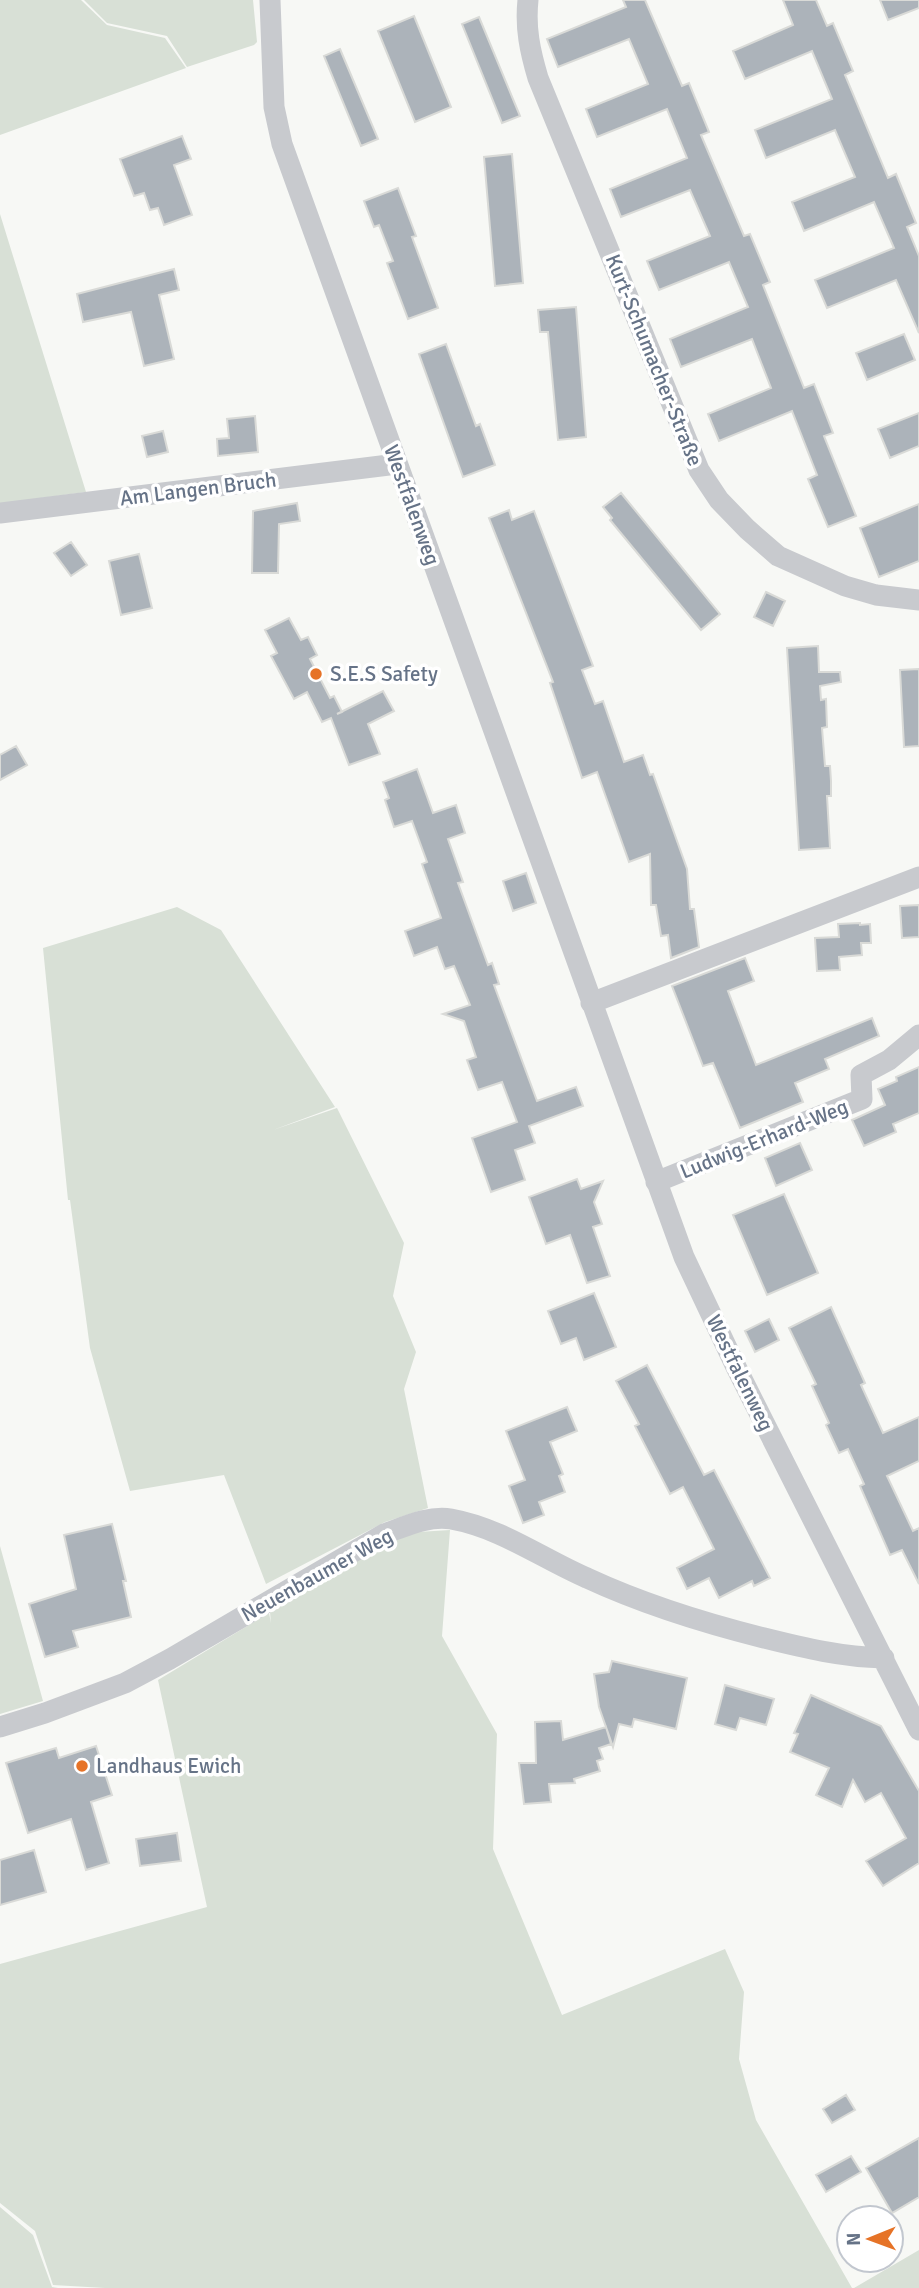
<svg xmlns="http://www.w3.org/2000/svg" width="919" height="2288" font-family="Signika,sans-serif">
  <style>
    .green { fill: #d8e0d6 }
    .building { fill: #acb3ba; stroke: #d9dad7; stroke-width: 2 }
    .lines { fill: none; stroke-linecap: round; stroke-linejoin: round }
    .street { stroke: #c8cace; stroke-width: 21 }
    .poi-dot { fill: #e67327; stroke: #fff; stroke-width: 2.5 }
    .labels { text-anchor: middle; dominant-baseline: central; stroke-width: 7; stroke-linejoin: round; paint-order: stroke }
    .street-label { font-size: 21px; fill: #667387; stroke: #fff }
    .poi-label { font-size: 21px; fill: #667387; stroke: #fff; text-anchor: start }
  </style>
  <rect width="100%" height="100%" fill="#f7f8f5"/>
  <path class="green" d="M0,0h81l26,25 58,13 21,30 -186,67z
    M84,0h169l4,42 -3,3 -67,22 -20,-31 -60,-13z
    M0,214l86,278 -52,7 -34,8z
    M177,907l44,23 114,177 -62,23 64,-22 67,135 -11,53 23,56 -12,37 24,119 -43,14 -119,62 -42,-109 -94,16 -40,-143 -20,-148h-2l-25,-252z
    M450,1530l-8,106 55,98 -4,115 69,166 163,-66 19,43 -5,67 17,61 96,168h-747l-52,-3 -18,-54 -35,-28v-239l207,-57 -49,-227 111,-67 2,10 -1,-11 115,-70 33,-10z
    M0,1546l43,155 -43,13z
    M0,2207l33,28 19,52 6,1h-58z
    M919,2250v38h-65z"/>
  <path class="building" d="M623,0h22l37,86 7,-3 20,49 -8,3 43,101 6,-2 20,48 -7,3 41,103 10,-4 19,49 -9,3 32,80 -28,11 -20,-48 9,-4 -25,-64 -73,30 -11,-27 63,-26 -19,-49 -71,28 -11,-28 78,-32 -19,-45 -70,28 -12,-29 63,-25 -20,-46 -69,27 -11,-28 77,-31 -20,-49 -70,28 -11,-28 62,-25 -19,-45 -71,28 -11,-28 79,-32z
    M783,0h33l11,26 6,-3 20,48 -8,4 43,103 8,-4 20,49 -9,4 12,29v77l-23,-53 -69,28 -12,-28 79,-32 -20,-46 -70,29 -12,-29 63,-25 -20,-47 -69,28 -11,-28 77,-31 -20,-48 -67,28 -12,-28 60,-26z
    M880,0h39v8l-31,12z
    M414,16l37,91 -36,15 -37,-91z
    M479,17l41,99 -18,7 -40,-99z
    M340,49l38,90 -17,7 -37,-90z
    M182,136l9,23 -17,6 18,50 -28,10 -6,-17 -8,2 -6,-17 -10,3 -14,-37z
    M512,154l11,129 -28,3 -11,-129z
    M398,188l18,48 -4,1 26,71 -30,11 -21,-56 6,-2 -14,-36 -5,2 -10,-26z
    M174,269l5,21 -20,5 15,64 -30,7 -13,-54 -48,10 -6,-28z
    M576,307l10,130 -28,3 -10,-108h-8l-2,-22z
    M904,334l11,26 -48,20 -11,-27z
    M446,344l30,82 4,-2 15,41 -32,12 -44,-123z
    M919,413v33l-29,12 -12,-29z
    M255,416l3,36 -40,4 -1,-17 12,-1 -2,-19z
    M163,431l5,21 -21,5 -5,-21z
    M621,493l99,121 -19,16 -91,-110 2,-2 -9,-11z
    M297,503l3,18 -21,3 -1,49h-26l1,-62z
    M919,504v57l-40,16 -19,-49z
    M509,510l3,10 22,-9 59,155 -11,4 13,34 8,-3 21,61 19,-7 7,20 3,-1 34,95 3,40h4l5,38 -28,11 -3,-23 -7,1 -5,-31h-5l-1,-51 -21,8 -32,-90 -15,6 -32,-95 3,-1 -64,-164z
    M71,542l16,23 -16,11 -17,-23z
    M139,554l13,54 -31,7 -12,-54z
    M766,592l19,9 -12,25 -19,-9z
    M289,618l12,22 7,-3 9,18 -7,4 20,39 4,-2 8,16 -5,2 46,-23 11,20 -26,13 12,30 -31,11 -18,-47 -9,4 -15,-30 -13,7 -23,-43 6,-3 -12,-23z
    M818,646l1,26h21l1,10 -21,4 1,14 5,-1 1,28 -5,1 3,38h5l1,15v15h-4l3,52 -31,2 -12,-202z
    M919,669v77l-15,1 -4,-77z
    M16,746l11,19 -27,15v-25z
    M417,769l16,44 23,-8 9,28 -17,6 15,43 -5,1 30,82 4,-2 7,21 -5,1 43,116 39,-14 7,19 -54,20 6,17 -20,7 10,30 -34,12 -19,-54 45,-16 -15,-40 -24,8 -11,-30 9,-3 -12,-36 -21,-7 27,-9 -16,-39 -9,3 -8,-22 -23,9 -9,-25 36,-13 -19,-54 5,-2 -15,-41 -18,6 -9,-27 4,-2 -6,-16z
    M526,873l10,30 -23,8 -10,-30z
    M919,905v32l-17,1 -2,-32z
    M860,923v2l10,-1 1,19h-10l1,12 -23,2 1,13 -23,1 -2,-33 24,-1 -1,-13z
    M745,958l9,23 -26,10 28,74 116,-47 7,18 -54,23 4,10 -34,14 8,19 -63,26 -27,-65 -10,3 -31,-80z
    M919,1067v46l-26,11 3,8 -32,14 -12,-26 33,-15 -7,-16 19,-8 -1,-4z
    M800,1143l12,27 -36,16 -11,-28z
    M577,1179l4,10 22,-8 -9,21 8,22 -9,3 17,49 -23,7 -17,-48 -24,9 -17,-47z
    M784,1194l34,79 -51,22 -34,-80z
    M594,1293l22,54 -32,13 -8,-22 -15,6 -13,-33z
    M831,1307l34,76 -4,2 22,48 36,-16v44l-32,15 26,55 6,-3v56l-17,-34 -12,5 -30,-69 4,-2 -16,-35 -9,4 -13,-28 3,-2 -17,-37 4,-2 -27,-56z
    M769,1319l10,21 -24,12 -10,-21z
    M647,1365l57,110 10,-5 56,108 -16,8 -2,-5 -33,17 -10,-20 -22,11 -10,-21 37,-19 -31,-62 -13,7 -35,-68 4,-2 -23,-43z
    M567,1407l10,24 -27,11 13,32 -4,2 6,16 -26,10 5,13 -21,8 -14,-37 16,-6 -19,-49z
    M112,1524l14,57h-3l8,36 -58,14 5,16 -33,10 -16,-53 47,-15 -12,-54z
    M612,1661l75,17 -11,51 -42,-10 -2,8 -13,-3 -6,23 -14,-40 -5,-33 15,-2z
    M725,1685l49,14 -8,26 -26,-7 -4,12 -21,-6z
    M811,1695l70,31 38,65v72l-36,23 -17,-25 40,-23 -25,-45 -16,9 -12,-22 -11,27 -26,-12 13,-27 -39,-16 8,-18 -4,-1z
    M561,1721l2,19 43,-13 5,17 -12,4 4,11 -6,2 3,10 -26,8 1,4 -26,1 2,18 -27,2 -5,-41h17l-1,-41z
    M96,1746l16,49 -21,7 18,61 -23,7 -15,-51 -43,14 -22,-70 50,-15 3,10z
    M177,1833l4,28 -41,5 -4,-27z
    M34,1850l12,42 -46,13v-45z
    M846,2095l9,15 -23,13 -9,-14z
    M919,2138v59l-27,16 -26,-45z
    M851,2156l10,16 -35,20 -10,-17z"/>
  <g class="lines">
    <path class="street" d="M270,0l4,107 8,37 402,1113 52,110 183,363
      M528,0c-3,28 2,51 10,78l161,392 20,30 28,29 31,27 67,30 31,9 43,5
      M0,513l397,-49
      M591,1003l328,-126
      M656,1182l206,-83 -1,-24 28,-15 30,-25
      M0,1727l45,-14 80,-30 45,-24 214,-125c20,-7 45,-19 67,-15 50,9 90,39 136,59 56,26 117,45 177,60 40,10 78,19 120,20"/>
  </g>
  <g class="poi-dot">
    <circle cx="316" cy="674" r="7"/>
    <circle cx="82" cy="1766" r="7"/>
  </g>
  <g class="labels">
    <g class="street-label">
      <text transform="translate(654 360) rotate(68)">Kurt-Schumacher-Straße</text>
      <text transform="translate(198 489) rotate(-7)">Am Langen Bruch</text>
      <text transform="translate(412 505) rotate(70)">Westfalenweg</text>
      <text transform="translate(764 1139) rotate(-22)">Ludwig-Erhard-Weg</text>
      <text transform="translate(740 1373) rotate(64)">Westfalenweg</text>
      <text transform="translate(317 1575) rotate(-29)">Neuenbaumer Weg</text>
    </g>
    <g class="poi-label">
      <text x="330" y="674">S.E.S Safety</text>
      <text x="96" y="1766">Landhaus Ewich</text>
    </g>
  </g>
  <g transform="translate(870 2239) rotate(269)"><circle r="33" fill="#ffffff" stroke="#c2c7cf" stroke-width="2"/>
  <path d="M0-5L12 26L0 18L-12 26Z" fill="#e67327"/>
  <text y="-10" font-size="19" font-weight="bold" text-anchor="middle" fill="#667387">N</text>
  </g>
</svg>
